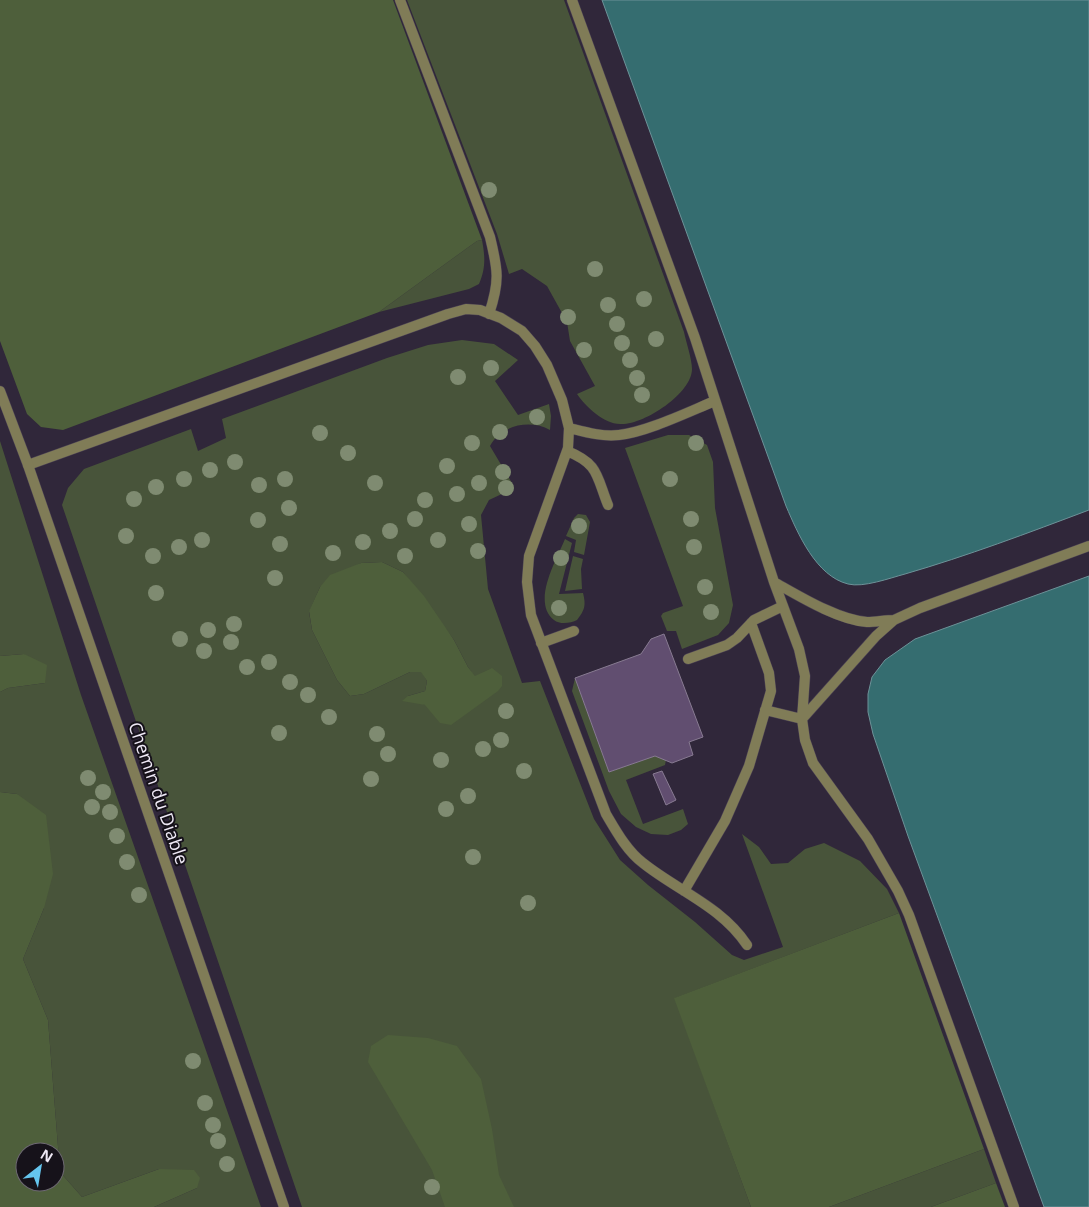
<svg xmlns="http://www.w3.org/2000/svg" width="1089" height="1207" font-family="'Open Sans',sans-serif">
  <style>
    .green { fill: #48543a; fill-rule: evenodd }
    .forest { fill: #4e5f3b; fill-rule: evenodd }
    .water { fill: #356d70; stroke: #6d9298 }
    .building { fill: #614e70; stroke: #887b92 }
    .lines { fill: none; stroke-linecap: round; stroke-linejoin: round }
    .lane-casing { stroke: #4b4254; stroke-width: 11 }
    .street-casing { stroke: #4b4254; stroke-width: 11 }
    .lane { stroke: #807c57; stroke-width: 10 }
    .street { stroke: #807c57; stroke-width: 10 }
    .tree { fill: #7f8b71 }
    .labels { text-anchor: middle; dominant-baseline: central; stroke-width: 4; stroke-linejoin: round; paint-order: stroke }
    .street-label { font-size: 18px; fill: #efe9f6; stroke: #16121a }
  </style>
  <rect width="100%" height="100%" fill="#30273a"/>
  <path class="green" d="M407,0h157l120,332c2,10 8,27 8,37 0,25 -50,57 -72,55 -16,0 -35,-18 -43,-30l18,-8 -25,-45 -3,-19 -20,-36 -25,-17 -13,5 -12,-40z
    M482,240c3,16 4,28 -3,44l-10,5 -90,23 73,-53 25,-18z
    M462,340l32,4 24,16 -23,21 23,34 31,-11 2,12 -1,14c-20,-11 -49,-5 -60,16l22,37 -8,10 -15,7 -8,15 7,74 34,94 18,-2 54,138 26,41 28,25 47,37 37,33 12,5 39,-13 -41,-113 17,13 12,17 17,-1 17,-14 19,-6 36,18 27,28 12,24 -224,85 76,209h-449l-240,-702 6,-17 16,-19 107,-40 7,22 28,-13 -4,-19 165,-61 41,-13zM382,562l21,10 51,68 14,27 7,10 17,-9 -67,37 -17,-9 17,-5 2,-10 -5,-9h-12l-46,22 -14,2 -13,-16 -25,-50 -3,-18 11,-25 41,-24z
    M668,435h21l18,10 6,17 2,46 18,97 -4,18 -11,12 -36,14 -6,-18h-9l-6,-15 2,-3 20,-7 -58,-158z
    M0,441l81,254 180,512h-107l43,-19 -38,-19 -77,28 -22,-25 -12,-152 -25,-61 21,-51 -27,-114 -17,-2v-100l8,-4 37,-5 -21,-29 -24,2z
    M578,514l8,1 4,7 -6,33 -10,-3 2,-12 -10,-4 8,-18z
    M565,539l7,4 -13,51 24,-1c3,12 2,17 -6,27 -6,3 -17,5 -23,0 -23,-18 3,-61 11,-81z
    M573,556l10,3 -2,10 1,20 -17,2z
    M575,678l34,94 46,-16 11,4 -1,5 -39,15 17,44 40,-15 5,15 -7,6 -13,5 -17,-1 -15,-7 -15,-13 -12,-23 -37,-100z
    M984,1149l12,34 -65,24h-102z"/>
  <path class="forest" d="M0,0h393l89,240 -5,1 -25,18 -73,53 -316,118 -22,-3 -14,-13 -27,-73z
    M382,562l21,10 21,24 30,44 14,27 7,9 17,-8 10,8v10l-4,5 -47,34 -11,-2 -15,-18 -23,-4 6,-5 17,-5 2,-10 -6,-9h-11l-46,22 -14,2 -13,-16 -25,-50 -3,-19 11,-24 10,-12 31,-12z
    M24,654l23,11 -2,18 -37,5 -8,4v-36z
    M0,792l17,2 29,21 7,59 -9,34 -21,51 25,61 12,152 22,25 77,-28 35,1 6,8 -3,10 -43,19h-154zM25,1152h30v30h-30z
    M899,913l85,236 -155,58h-78l-77,-209z
    M388,1035l40,3 29,8 24,33 11,50 7,46 15,32h-69l-13,-37 -64,-108 3,-16z
    M996,1183l9,24h-74z"/>
  <path class="water" d="M602,0h487v510c-61,23 -122,46 -184,64 -15,4 -42,14 -57,10 -32,-8 -50,-50 -62,-78z
    M1089,576v631h-45l-136,-371 -35,-102 -5,-22v-18l4,-17 13,-17 30,-21z"/>
  <path class="building" d="M664,634l39,103 -14,5 4,13 -21,8 -17,-7 -46,16 -34,-94 66,-24 10,-15z
    M662,771l14,29 -10,5 -13,-31z"/>
  <g class="lines">
    <defs>
      <path id="lane" d="M400,0l90,237c8,33 10,44 -1,77
        M572,0l123,338 79,244 25,67 6,27 -3,43 3,21 8,23 55,76 30,52 11,24 105,292
        M569,428c16,4 33,9 50,7 28,-3 69,-23 96,-34
        M567,451c32,13 29,24 41,54
        M28,465l420,-151 18,-5 14,1 21,8 21,13 13,15 12,19 15,35 7,28 -1,20 -39,108 -2,26 4,33 75,199c10,17 21,37 37,49 35,28 78,43 104,82
        M774,582c25,14 64,38 93,40 9,0 18,-2 27,-2
        M541,643l33,-12
        M688,659l39,-14 10,-7 17,-18 29,-14
        M765,710l37,9 74,-83 18,-16 26,-12 169,-62
        M684,891l41,-70 24,-55 22,-75 -2,-18 -18,-50"/>
      <path id="street" d="M0,391l28,74 256,742"/>
    </defs>
    <use href="#lane" class="lane-casing"/>
    <use href="#street" class="street-casing"/>
    <use href="#lane" class="lane"/>
    <use href="#street" class="street"/>
  </g>
  <g class="tree">
    <circle cx="489" cy="190" r="8"/>
    <circle cx="595" cy="269" r="8"/>
    <circle cx="644" cy="299" r="8"/>
    <circle cx="608" cy="305" r="8"/>
    <circle cx="568" cy="317" r="8"/>
    <circle cx="617" cy="324" r="8"/>
    <circle cx="656" cy="339" r="8"/>
    <circle cx="622" cy="343" r="8"/>
    <circle cx="584" cy="350" r="8"/>
    <circle cx="630" cy="360" r="8"/>
    <circle cx="491" cy="368" r="8"/>
    <circle cx="458" cy="377" r="8"/>
    <circle cx="637" cy="378" r="8"/>
    <circle cx="642" cy="395" r="8"/>
    <circle cx="537" cy="417" r="8"/>
    <circle cx="500" cy="432" r="8"/>
    <circle cx="320" cy="433" r="8"/>
    <circle cx="472" cy="443" r="8"/>
    <circle cx="696" cy="443" r="8"/>
    <circle cx="348" cy="453" r="8"/>
    <circle cx="235" cy="462" r="8"/>
    <circle cx="447" cy="466" r="8"/>
    <circle cx="210" cy="470" r="8"/>
    <circle cx="503" cy="472" r="8"/>
    <circle cx="184" cy="479" r="8"/>
    <circle cx="285" cy="479" r="8"/>
    <circle cx="670" cy="479" r="8"/>
    <circle cx="375" cy="483" r="8"/>
    <circle cx="479" cy="483" r="8"/>
    <circle cx="259" cy="485" r="8"/>
    <circle cx="156" cy="487" r="8"/>
    <circle cx="506" cy="488" r="8"/>
    <circle cx="457" cy="494" r="8"/>
    <circle cx="134" cy="499" r="8"/>
    <circle cx="425" cy="500" r="8"/>
    <circle cx="289" cy="508" r="8"/>
    <circle cx="415" cy="519" r="8"/>
    <circle cx="691" cy="519" r="8"/>
    <circle cx="258" cy="520" r="8"/>
    <circle cx="469" cy="524" r="8"/>
    <circle cx="579" cy="526" r="8"/>
    <circle cx="390" cy="531" r="8"/>
    <circle cx="126" cy="536" r="8"/>
    <circle cx="202" cy="540" r="8"/>
    <circle cx="438" cy="540" r="8"/>
    <circle cx="363" cy="542" r="8"/>
    <circle cx="280" cy="544" r="8"/>
    <circle cx="179" cy="547" r="8"/>
    <circle cx="694" cy="547" r="8"/>
    <circle cx="478" cy="551" r="8"/>
    <circle cx="333" cy="553" r="8"/>
    <circle cx="153" cy="556" r="8"/>
    <circle cx="405" cy="556" r="8"/>
    <circle cx="561" cy="558" r="8"/>
    <circle cx="275" cy="578" r="8"/>
    <circle cx="705" cy="587" r="8"/>
    <circle cx="156" cy="593" r="8"/>
    <circle cx="559" cy="608" r="8"/>
    <circle cx="711" cy="612" r="8"/>
    <circle cx="234" cy="624" r="8"/>
    <circle cx="208" cy="630" r="8"/>
    <circle cx="180" cy="639" r="8"/>
    <circle cx="231" cy="642" r="8"/>
    <circle cx="204" cy="651" r="8"/>
    <circle cx="269" cy="662" r="8"/>
    <circle cx="247" cy="667" r="8"/>
    <circle cx="290" cy="682" r="8"/>
    <circle cx="308" cy="695" r="8"/>
    <circle cx="506" cy="711" r="8"/>
    <circle cx="329" cy="717" r="8"/>
    <circle cx="279" cy="733" r="8"/>
    <circle cx="377" cy="734" r="8"/>
    <circle cx="501" cy="740" r="8"/>
    <circle cx="483" cy="749" r="8"/>
    <circle cx="388" cy="754" r="8"/>
    <circle cx="441" cy="760" r="8"/>
    <circle cx="524" cy="771" r="8"/>
    <circle cx="88" cy="778" r="8"/>
    <circle cx="371" cy="779" r="8"/>
    <circle cx="103" cy="792" r="8"/>
    <circle cx="468" cy="796" r="8"/>
    <circle cx="92" cy="807" r="8"/>
    <circle cx="446" cy="809" r="8"/>
    <circle cx="110" cy="812" r="8"/>
    <circle cx="117" cy="836" r="8"/>
    <circle cx="473" cy="857" r="8"/>
    <circle cx="127" cy="862" r="8"/>
    <circle cx="139" cy="895" r="8"/>
    <circle cx="528" cy="903" r="8"/>
    <circle cx="193" cy="1061" r="8"/>
    <circle cx="205" cy="1103" r="8"/>
    <circle cx="213" cy="1125" r="8"/>
    <circle cx="218" cy="1141" r="8"/>
    <circle cx="227" cy="1164" r="8"/>
    <circle cx="432" cy="1187" r="8"/>
  </g>
  <g class="labels">
    <g class="street-label">
      <text transform="translate(159 793) rotate(71)">Chemin du Diable</text>
    </g>
  </g>
  <g transform="translate(40 1167) rotate(31)"><circle r="24" fill="#16121a" stroke="#6d6872"/>
  <path d="M0-4L9 19L0 12L-9 19Z" fill="#65c5ee"/>
  <text y="-8" font-size="14" font-weight="bold" text-anchor="middle" fill="#efe9f6">N</text>
  </g>
</svg>
